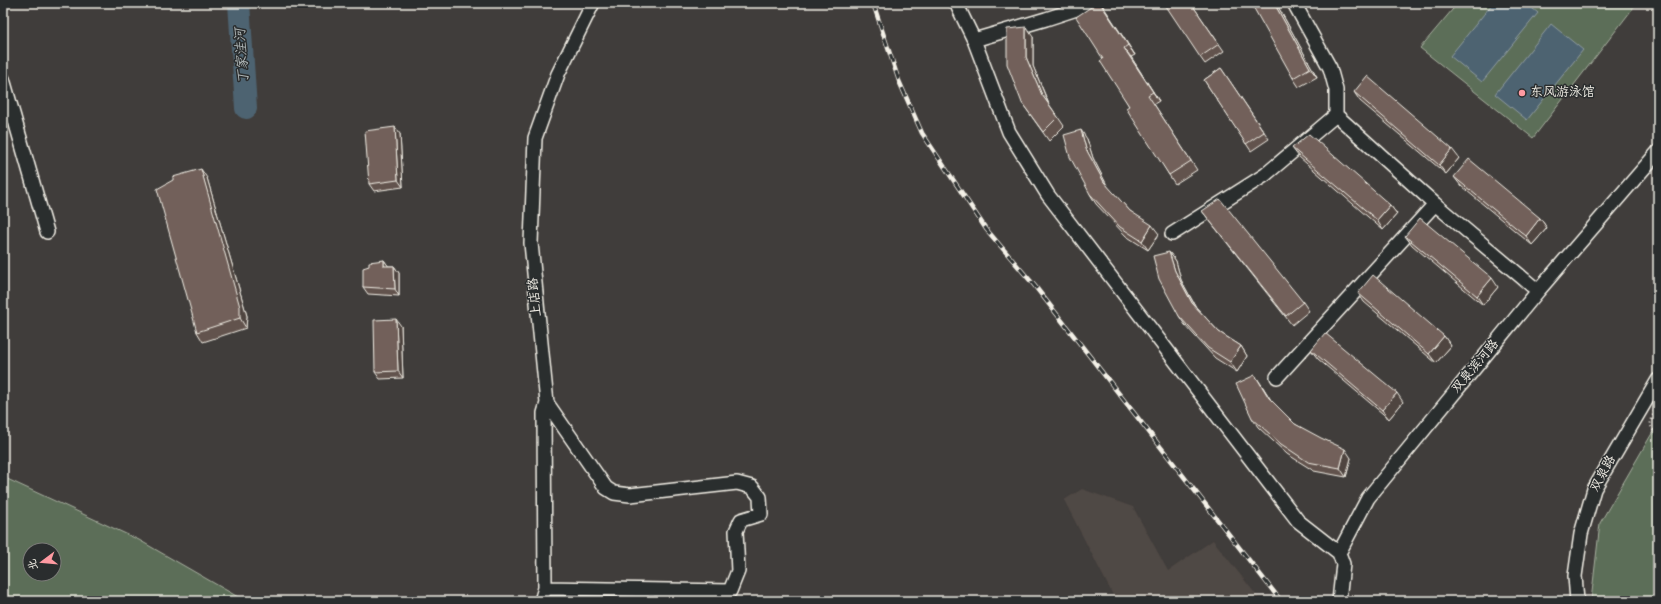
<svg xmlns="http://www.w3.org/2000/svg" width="1661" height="604" font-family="Dekko,'LXGW WenKai TC',sans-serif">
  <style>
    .built { fill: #4f4844 }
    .green { fill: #5b6e58; stroke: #a8b0a0; fill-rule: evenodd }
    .water { fill: #4d6371; stroke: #909ca1 }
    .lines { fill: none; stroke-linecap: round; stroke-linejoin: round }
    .river { stroke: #4d6371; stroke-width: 22 }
    .minor-casing { stroke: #f4f1e8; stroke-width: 16 }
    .path { stroke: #f4f1e8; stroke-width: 2; stroke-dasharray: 1 3; stroke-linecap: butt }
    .minor { stroke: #2a2d2e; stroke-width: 13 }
    .rail-casing { stroke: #f4f1e8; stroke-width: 4.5 }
    .rail { stroke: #2a2d2e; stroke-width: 3; stroke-dasharray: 9; stroke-linecap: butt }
    .wall { fill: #62534d; stroke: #f4f1e8 }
    .shaded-wall { fill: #50443f; stroke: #f4f1e8 }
    .building { fill: #72615a; stroke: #f4f1e8 }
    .poi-dot { fill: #ff9aa2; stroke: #2a2d2e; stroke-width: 1.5 }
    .labels { text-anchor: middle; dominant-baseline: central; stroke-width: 3; stroke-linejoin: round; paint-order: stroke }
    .poi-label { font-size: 13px; fill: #f4f1e8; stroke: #2a2d2e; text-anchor: start }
    .street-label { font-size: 13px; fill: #f4f1e8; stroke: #2a2d2e }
    .water-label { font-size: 14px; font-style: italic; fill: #b1b8b8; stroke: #2a2d2e }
  </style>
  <rect width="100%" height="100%" fill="#403d3b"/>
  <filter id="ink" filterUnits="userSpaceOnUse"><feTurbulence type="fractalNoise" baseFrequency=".025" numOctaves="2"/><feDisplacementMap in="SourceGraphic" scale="8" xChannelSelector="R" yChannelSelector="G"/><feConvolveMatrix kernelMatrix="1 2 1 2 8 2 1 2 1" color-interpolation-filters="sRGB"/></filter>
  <g filter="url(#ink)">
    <path class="built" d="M1082,489l51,18 35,64 45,-31 48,61h-145l-52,-101z"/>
    <path class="green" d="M1458,3h179l-104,135 -113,-90z
      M1658,423v178h-67l9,-78z
      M3,477l136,63 106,61h-242zM30,550h24v24h-24z"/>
    <path class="water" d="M1493,3h33l12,10 -56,69 -32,-26z
      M1551,24l32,26 -56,70 -32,-26z"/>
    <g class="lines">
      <path class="river" d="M239,3l7,105"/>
      <defs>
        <path id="minor" d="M956,3l18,37 35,92 39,63 250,326 41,32 4,11 -4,37
          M974,40l72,-21 49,-16
          M3,79l44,153
          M1336,115l99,89 103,87
          M1172,234l93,-59 71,-60v-25l-6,-22 -36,-65
          M1277,377l158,-173
          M1339,553l29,-55 170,-207 120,-139
          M545,588l185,3 8,-20 -2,-40 5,-11 20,-6 -1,-17 -8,-10 -15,-4 -107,12 -16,-2 -8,-5 -59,-85
          M541,601l4,-13 -1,-175 3,-10 -16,-160 4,-105 23,-64 35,-71
          M1577,601l-2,-25 6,-42 13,-45 64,-109"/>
      </defs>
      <use href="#minor" class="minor-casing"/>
      <path class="path" d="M1654,411l-4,14 8,13"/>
      <use href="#minor" class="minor"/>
      <defs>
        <path id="rail" d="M873,3l26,78 23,52 64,96 48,56 247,316"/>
      </defs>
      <use href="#rail" class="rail-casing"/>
      <use href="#rail" class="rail"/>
    </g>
    <path class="wall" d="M1101,3l34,52 -4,2 28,44 -5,3 43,66 -22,14 -6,-9 -40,-69 -26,-47z
      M1191,3l33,48 -19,13 -5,-7z
      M1276,3l41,74 -18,10 -6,-9z
      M1033,37v29l16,38 15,22 -15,15 -27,-38z
      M1221,68l48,71 -18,12 -47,-71z
      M1354,92l105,66 -13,16 -86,-73z
      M400,134l3,53 -29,4 -5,-7z
      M1087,139l6,19 14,28 23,25 29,23 -11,16 -22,-14 -30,-32 -6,-10z
      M1292,148l98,57 7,9 -14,16 -84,-73z
      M1454,177l86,41 7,10 -15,17 -71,-59z
      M207,178l40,138 -1,12 -43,14 -6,-10z
      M1202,211l101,91 6,9 -17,14 -83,-105z
      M1405,236l93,51 -15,18 -71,-60z
      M1169,252l7,9 5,19 15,27 23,25 22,14 6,10 -10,16 -22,-14 -30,-33 -6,-9z
      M384,260l4,6h6l5,7v23l-31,-2 -5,-7 6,-21z
      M1358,293l86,43 7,10 -15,17 -72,-61z
      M401,326l2,52 -23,1 -5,-7z
      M1311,350l92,52 -14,17 -71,-60z
      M1261,384l10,16 24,24 56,34 -5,19 -32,-6 -27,-17 -29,-27 -6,-9z"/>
    <path class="shaded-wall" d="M1100,3l6,8 29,44 -7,-10z
      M1274,3h2l41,74 -7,-9z
      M1026,27l7,10v29l16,39 -7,-10 -16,-38z
      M1124,48l7,9 28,44 -6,-9z
      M395,127l5,7 3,53 -5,-7z
      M1081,130l6,9 6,19 17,33 -6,-9 -18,-33z
      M1452,149l7,9 -13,16 -7,-9z
      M201,169l6,9 40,138 -1,12 -6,-10z
      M1390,205l7,9 -14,16 -6,-10z
      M1540,218l7,10 -15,17 -6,-9z
      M1152,225l7,9 -11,16 -6,-9z
      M1169,252l7,9 5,19 18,33 -7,-10 -17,-32z
      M384,260l5,7 -5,-1z
      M394,266l5,7v23l-4,-7z
      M1492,278l6,9 -15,18 -6,-9z
      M396,319l5,7 2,52 -5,-7z
      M1444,336l7,10 -15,17 -7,-9z
      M1241,346l6,10 -10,16 -7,-10z
      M1255,375l6,9 14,23 -6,-9z
      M1397,393l6,9 -14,17 -7,-9z
      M1345,449l6,9 -5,19 -6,-9z"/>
    <path class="building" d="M1097,3h3l28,42 -4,3 29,44 -5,3 43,66 -22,14 -43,-67 3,-2 -29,-45 3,-2 -27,-42z
      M1164,3h27l28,41 -19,13z
      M1251,3h23l36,65 -17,10z
      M1026,27v30l16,38 16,22 -15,15 -21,-29 -15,-39v-35z
      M1221,68l43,64 -18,12 -42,-64z
      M1367,76l85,73 -13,16 -85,-73z
      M395,127l3,53 -29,4 -4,-53z
      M1081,130l5,19 18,33 26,29 22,14 -10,16 -22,-14 -30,-33 -20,-37 -6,-22z
      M1309,134l81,71 -13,15 -85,-72z
      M1469,159l71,59 -14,18 -72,-59z
      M201,169l39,138v11l-43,14 -40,-143 16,-9v-3z
      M1220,199l83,103 -17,14 -84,-105z
      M1420,218l72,60 -15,18 -72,-60z
      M1169,252l6,19 17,32 27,29 22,14 -11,16 -22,-14 -29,-32 -20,-37 -6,-23z
      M384,260v6h10l1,23 -32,-2v-19l6,-2v-4z
      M1373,275l71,61 -15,18 -71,-61z
      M396,319l2,52 -23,1 -1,-52z
      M1325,333l72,60 -15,17 -71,-60z
      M1255,375l14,23 26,26 26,14 24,11 -5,19 -32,-6 -27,-18 -29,-26 -16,-34z"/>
  </g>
  <circle class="poi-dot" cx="1522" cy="93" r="4"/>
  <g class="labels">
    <g class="poi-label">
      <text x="1530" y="93">东风游泳馆</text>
    </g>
    <g class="street-label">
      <text transform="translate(536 297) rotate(-96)">上店路</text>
      <text transform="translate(1476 367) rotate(-50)">双泉滨河路</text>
      <text transform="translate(1604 474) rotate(-62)">双泉路</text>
    </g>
    <g class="water-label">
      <text transform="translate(243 56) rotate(-94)">丁家洼河</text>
    </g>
  </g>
  <rect width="1661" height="604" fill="none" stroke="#2a2d2e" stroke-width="16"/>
  <rect x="8" y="8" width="1645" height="588" fill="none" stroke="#f4f1e8" stroke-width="1.5" filter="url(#ink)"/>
  <g transform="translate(42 562) rotate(254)"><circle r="19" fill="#2a2d2e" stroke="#7b7b78"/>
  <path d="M0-3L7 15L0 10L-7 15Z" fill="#ff9aa2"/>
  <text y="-6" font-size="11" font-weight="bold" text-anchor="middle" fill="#f4f1e8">北</text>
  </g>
</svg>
